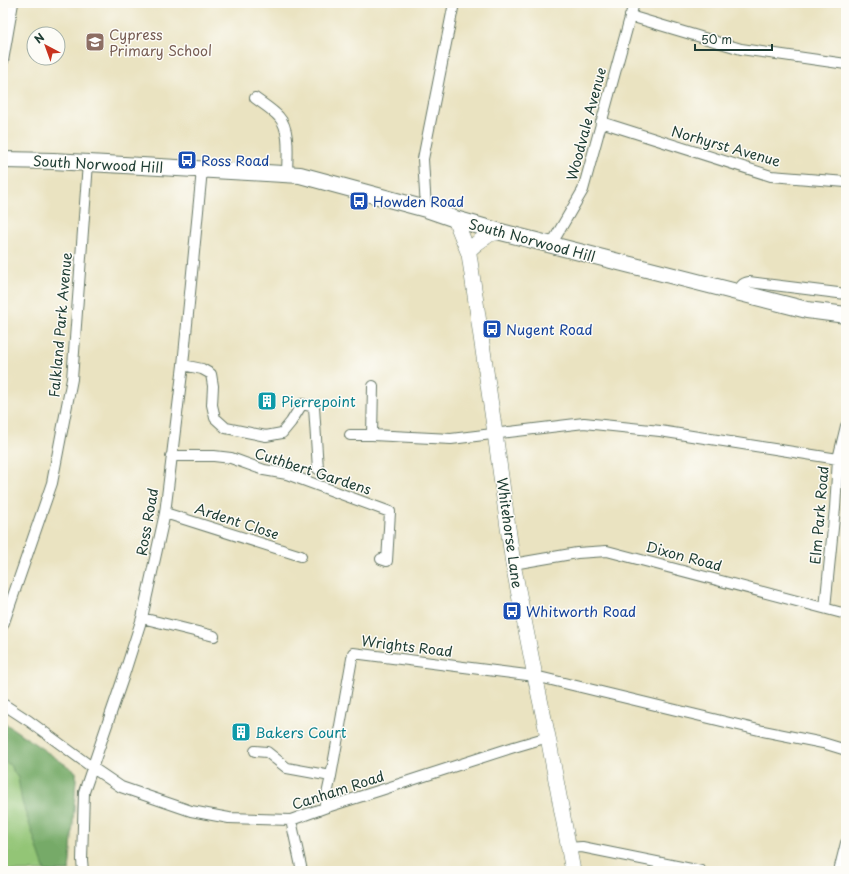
<svg xmlns="http://www.w3.org/2000/svg" width="849" height="874" font-family="'Playpen Sans',sans-serif">
  <style>
    .green { fill: #93c576; stroke: #598155 }
    .forest { fill: #76aa67; stroke: #4a744e }
    .lines { fill: none; stroke-linecap: round; stroke-linejoin: round }
    .minor-casing { stroke: #667765; stroke-width: 12 }
    .secondary-casing { stroke: #667765; stroke-width: 16 }
    .primary-casing { stroke: #667765; stroke-width: 18 }
    .minor { stroke: #fff; stroke-width: 10 }
    .secondary { stroke: #fff; stroke-width: 15 }
    .primary { stroke: #fff; stroke-width: 16 }
    .labels { text-anchor: middle; dominant-baseline: central; stroke-width: 3; stroke-linejoin: round; paint-order: stroke }
    .education-label { font-size: 14px; fill: #785e54; stroke: #fdfcf7; text-anchor: start }
    .street-label { font-size: 14px; fill: #1f3d34; stroke: #fdfcf7 }
    .transit-label { font-size: 14px; fill: #164399; stroke: #fdfcf7; text-anchor: start }
    .culture-label { font-size: 14px; fill: #0d838f; stroke: #fdfcf7; text-anchor: start }
  </style>
  <rect width="100%" height="100%" fill="#fdfcf7"/>
  <filter id="ink" filterUnits="userSpaceOnUse"><feTurbulence type="fractalNoise" baseFrequency=".025" numOctaves="2"/><feDisplacementMap in="SourceGraphic" scale="8" xChannelSelector="R" yChannelSelector="G"/><feConvolveMatrix kernelMatrix="1 2 1 2 8 2 1 2 1" color-interpolation-filters="sRGB"/></filter>
  <filter id="wash" filterUnits="userSpaceOnUse"><feTurbulence type="fractalNoise" baseFrequency=".012" numOctaves="4" result="noise"/><feDisplacementMap in="SourceGraphic" scale="16" xChannelSelector="R" yChannelSelector="G"/><feGaussianBlur stdDeviation="0.9" result="paint"/><feColorMatrix in="noise" values="0 0 0 0 0 0 0 0 0 0 0 0 0 0 0 0 0 1.4 0 .05"/><feComposite in="paint" operator="in"/></filter>
  <g filter="url(#wash)">
    <rect width="100%" height="100%" fill="#eae3c1"/>
    <path class="green" d="M3,722l73,50v6c-2,31 -4,62 -7,93h-66z"/>
    <path class="forest" d="M3,722l73,50v6c-2,31 -4,62 -7,93h-24l-23,-69 -4,-24 -5,-7v-2l-3,-4 -7,-5z"/>
  </g>
  <g filter="url(#ink)">
    <g class="lines">
      <defs>
        <path id="minor" d="M630,16l111,33 105,15
          M3,61l10,-58
          M255,98c8,6 18,12 24,19 12,13 8,41 8,58
          M601,122l170,54 75,6
          M426,209l-3,-50 31,-156
          M551,245l32,-55 51,-187
          M738,293c2,-6 4,-10 11,-11l97,12
          M183,365l19,4 9,5 2,12 -1,19 3,13 11,10 40,8 16,-3 9,-11 11,-18 12,3 4,62
          M373,386l-1,49 79,4 133,-16 76,8 178,28
          M350,435h22
          M171,456h43l17,2 33,12 23,4 103,38 -3,49 -6,-2
          M165,513l136,43
          M513,564l64,-11 30,-2 239,63
          M825,608l10,-100 3,-49 8,-33
          M142,618l72,18
          M3,625l49,-142 20,-104 16,-216
          M3,704l26,17 64,47 28,19 70,24 38,7 62,2 33,-12 54,-17 136,-44 34,-10
          M255,751l12,1 20,16 44,8
          M324,808l7,-32 22,-123 182,23 29,7 199,48 60,12 23,7
          M291,820l11,51
          M568,848l14,-1 119,24
          M83,871l-1,-11 2,-68 39,-114 19,-60 23,-105 18,-148 19,-195
          M839,871l7,-28"/>
        <path id="secondary" d="M455,219l14,35 26,179 18,131 22,112 13,61 25,134
          M468,251l9,-8 13,-9 11,-2"/>
        <path id="primary" d="M3,160l50,1 247,14 126,34 29,10 46,13 306,78 39,5"/>
      </defs>
      <use href="#minor" class="minor-casing"/>
      <use href="#secondary" class="secondary-casing"/>
      <use href="#primary" class="primary-casing"/>
      <use href="#minor" class="minor"/>
      <use href="#secondary" class="secondary"/>
      <use href="#primary" class="primary"/>
    </g>
  </g>
  <defs>
    <symbol id="school-square" viewBox="-11 -11 22 22"><rect x="-9" y="-9" width="18" height="18" rx="4" fill="#8d6e63" stroke="#fdfcf7"/><path d="M0-5L7-2L0 1L-7-2ZM-4 1L0 2.5L4 1V4Q0 6-4 4Z" fill="#fff"/></symbol>
    <symbol id="bus-square" viewBox="-11 -11 22 22"><rect x="-9" y="-9" width="18" height="18" rx="4" fill="#1a4fb4" stroke="#fdfcf7"/><path d="M-5-6H5V4H4V6H2V4H-2V6H-4V4H-5ZM-3.5-4V0h7V-4ZM-3.5 1.2v1.5H-2V1.2ZM2 1.2v1.5H3.5V1.2Z" fill="#fff"/></symbol>
    <symbol id="building-square" viewBox="-11 -11 22 22"><rect x="-9" y="-9" width="18" height="18" rx="4" fill="#0f9aa8" stroke="#fdfcf7"/><path d="M-4-6H4V6H1V3H-1V6H-4ZM-2.5-4.3h1.7v1.8h-1.7ZM.8-4.3h1.7v1.8H.8ZM-2.5-1h1.7V.8h-1.7ZM.8-1h1.7V.8H.8Z" fill="#fff"/></symbol>
  </defs>
  <g fill-rule="evenodd">
    <use href="#school-square" x="84" y="31" width="22" height="22"/>
    <use href="#bus-square" x="176" y="149" width="22" height="22"/>
    <use href="#bus-square" x="348" y="190" width="22" height="22"/>
    <use href="#bus-square" x="481" y="318" width="22" height="22"/>
    <use href="#building-square" x="256" y="390" width="22" height="22"/>
    <use href="#bus-square" x="501" y="600" width="22" height="22"/>
    <use href="#building-square" x="230" y="721" width="22" height="22"/>
  </g>
  <g class="labels">
    <g class="education-label">
      <text x="109" y="34">Cypress<tspan x="109" dy="16">Primary School</tspan></text>
    </g>
    <g class="street-label">
      <text transform="translate(586 124) rotate(-75)">Woodvale Avenue</text>
      <text transform="translate(726 146) rotate(16)">Norhyrst Avenue</text>
      <text transform="translate(98 164) rotate(3)">South Norwood Hill</text>
      <text transform="translate(532 240) rotate(15)">South Norwood Hill</text>
      <text transform="translate(60 325) rotate(-85)">Falkland Park Avenue</text>
      <text transform="translate(313 471) rotate(18)">Cuthbert Gardens</text>
      <text transform="translate(819 515) rotate(-85)">Elm Park Road</text>
      <text transform="translate(237 521) rotate(18)">Ardent Close</text>
      <text transform="translate(147 522) rotate(-80)">Ross Road</text>
      <text transform="translate(510 533) rotate(82)">Whitehorse Lane</text>
      <text transform="translate(684 556) rotate(15)">Dixon Road</text>
      <text transform="translate(407 646) rotate(7)">Wrights Road</text>
      <text transform="translate(338 790) rotate(-18)">Canham Road</text>
    </g>
    <g class="transit-label">
      <text x="201" y="160">Ross Road</text>
      <text x="373" y="201">Howden Road</text>
      <text x="506" y="329">Nugent Road</text>
      <text x="526" y="611">Whitworth Road</text>
    </g>
    <g class="culture-label">
      <text x="281" y="401">Pierrepoint</text>
      <text x="255" y="732">Bakers Court</text>
    </g>
  </g>
  <rect width="849" height="874" fill="none" stroke="#fdfcf7" stroke-width="16"/>
  <g transform="translate(46 46) rotate(319)"><circle r="19" fill="#fdfcf7" stroke="#a4b0a9"/>
  <path d="M0-3L7 15L0 10L-7 15Z" fill="#c8321e"/>
  <text y="-6" font-size="11" font-weight="bold" text-anchor="middle" fill="#1f3d34">N</text>
  </g>
  <path d="M695 44v6h77v-6" fill="none" stroke="#1f3d34" stroke-width="2"/>
  <text x="701" y="44" font-size="12" fill="#1f3d34" stroke="#fdfcf7" stroke-width="3" paint-order="stroke">50 m</text>
</svg>
